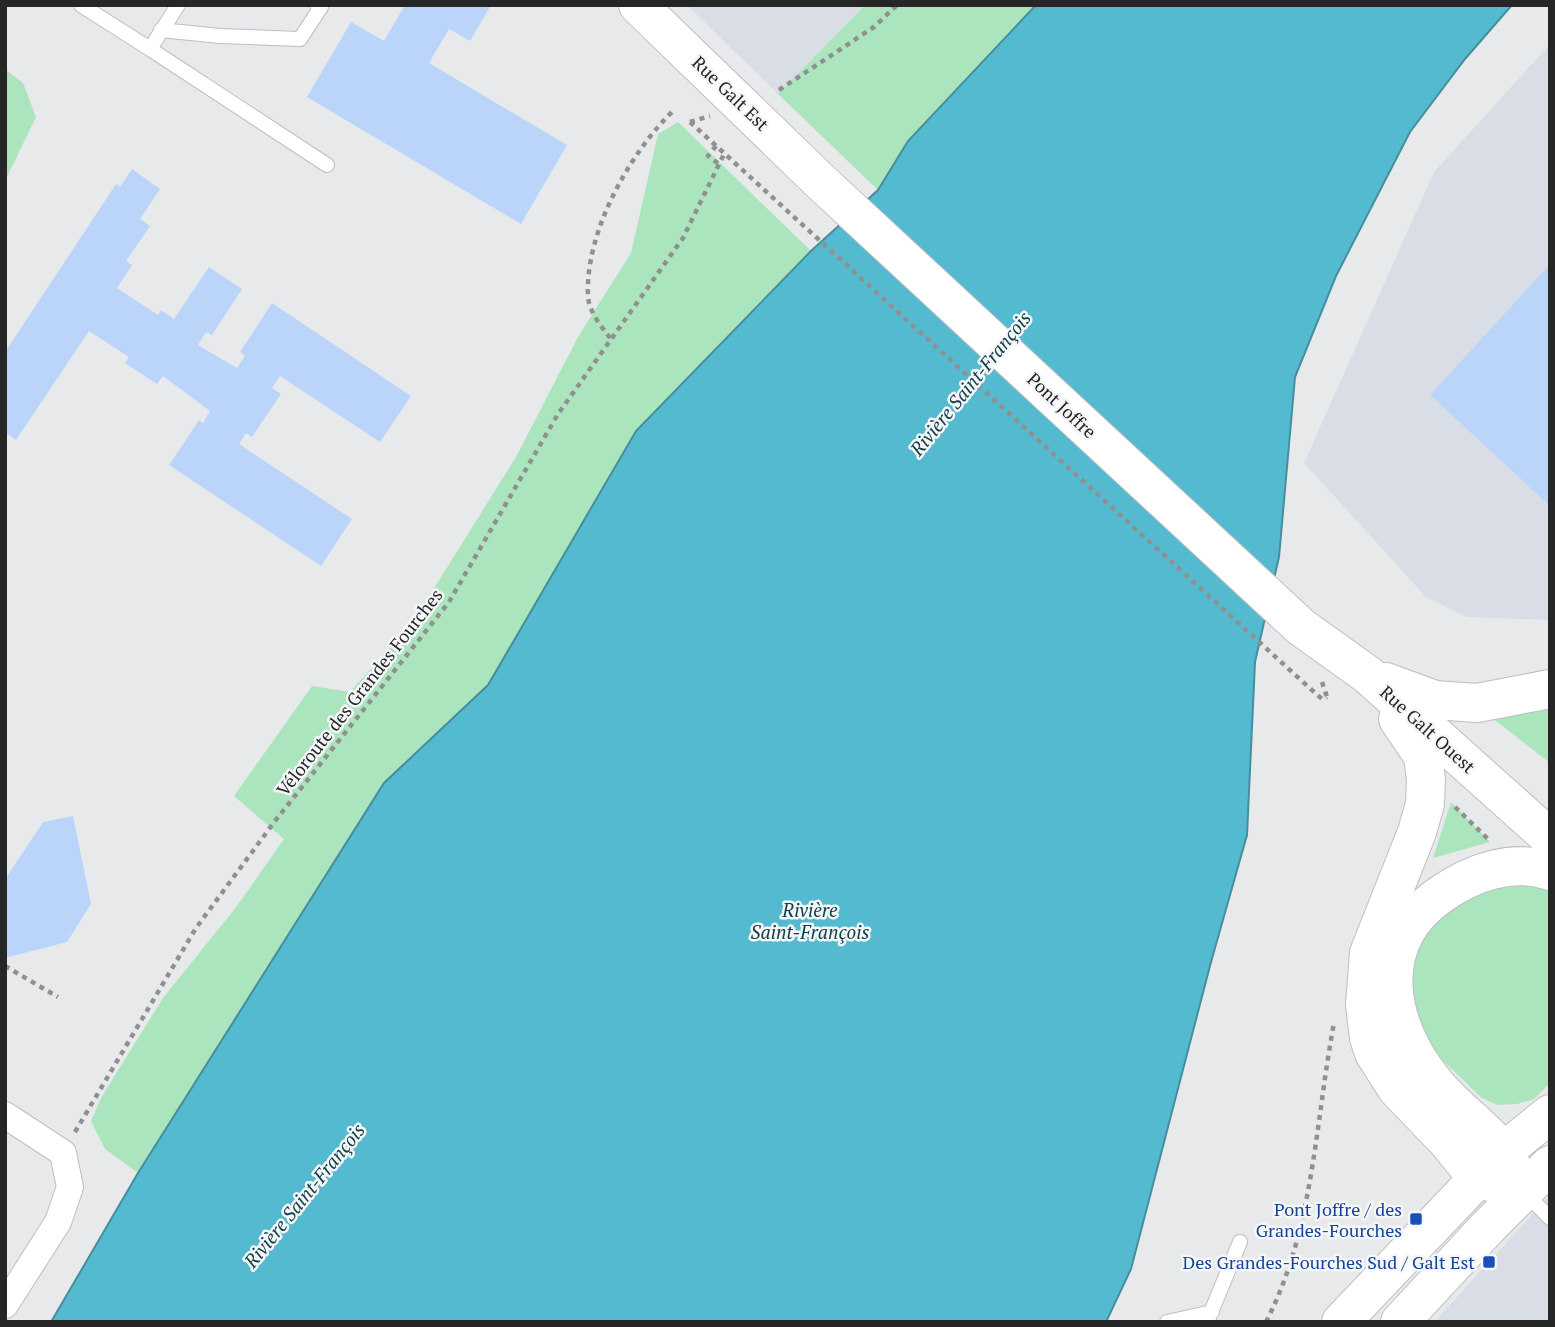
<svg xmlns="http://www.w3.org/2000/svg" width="1555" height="1327" font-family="'PT Serif',serif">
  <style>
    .built { fill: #d9dee6 }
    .green { fill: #abe5bd }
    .water { fill: #54bacf; stroke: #468e9d; stroke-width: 2 }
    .building { fill: #bbd5fa }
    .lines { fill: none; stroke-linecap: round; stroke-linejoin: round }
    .service-casing { stroke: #bdbec0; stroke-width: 16 }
    .minor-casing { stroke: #bdbec0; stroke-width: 28 }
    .secondary-casing { stroke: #bdbec0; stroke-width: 40 }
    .path { stroke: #909091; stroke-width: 4.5; stroke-dasharray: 5 5; stroke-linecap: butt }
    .service { stroke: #fff; stroke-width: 14 }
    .minor { stroke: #fff; stroke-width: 26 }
    .secondary { stroke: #fff; stroke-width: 38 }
    .path-bridge { stroke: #909091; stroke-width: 4.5; stroke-dasharray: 5 5; stroke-linecap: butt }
    .transit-dot { fill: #1a4fb4; stroke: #f5f6f8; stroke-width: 2.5 }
    .labels { text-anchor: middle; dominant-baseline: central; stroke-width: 5; stroke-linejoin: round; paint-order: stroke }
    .street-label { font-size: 18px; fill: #262627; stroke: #f5f6f8 }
    .transit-label { font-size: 18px; fill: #164399; stroke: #f5f6f8; text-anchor: end }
    .water-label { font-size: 19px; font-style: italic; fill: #12414a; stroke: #f5f6f8 }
  </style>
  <rect width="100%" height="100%" fill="#e8e9ea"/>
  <path class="built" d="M687,5h178l-87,89z
    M1550,44v576l-83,-3 -41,-20 -122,-134 130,-291z
    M1550,1195v127h-116z"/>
  <path class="green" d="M865,5h171l-128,136 -30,49 -100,-96z
    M5,69l18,14 13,34 -31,64z
    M678,122l133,129 -175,180 -148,254 -104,98 -246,390 -33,-24 -14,-28 10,-23 62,-100 74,-92 47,-67 -50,-43 78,-110 38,6 63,-70 103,-165 62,-120 53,-84 27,-119z
    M1550,701v62l-64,-50z
    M1451,802l39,40 -57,16z
    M1513,880l37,9v194l-16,16 -17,5 -19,1 -16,-7 -46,-44 -17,-26 -8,-51 4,-31 18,-33z"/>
  <path class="water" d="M1036,5h476l-47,54 -55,73 -74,144 -41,101 -16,180 -24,105 -8,173 -36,127 -80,307 -25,53h-1055l87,-149 246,-390 104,-98 148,-254 175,-180 67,-61 30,-49z"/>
  <path class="building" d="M405,5h86l-21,36 -21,-12 -20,34 138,82 -46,79 -214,-127 44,-75 33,19z
    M132,169l28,20 -20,30 10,7 -24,35 6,4 -15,23 41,27 3,-5 13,9 35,-52 33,22 -30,46 -6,-3 -8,13 39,23 8,-12 -5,-4 32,-49 139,93 -31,46 -100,-66 -8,12 9,6 -29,43 -6,-4 -7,11 113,75 -31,47 -152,-101 30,-45 4,3 7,-12 -47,-35 -6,8 -32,-21 4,-6 -40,-26 -73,109 -11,-8v-80l111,-168 4,3z
    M1550,264v242l-120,-111z
    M73,816l18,88 -24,38 -62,16v-79l38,-57z"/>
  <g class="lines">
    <defs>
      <path id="service" d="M81,5l69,44 28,-44
        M161,30l59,6 80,3 21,-32 -4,-2
        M150,49l177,116
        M1525,1193l25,25
        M1167,1322l45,-10
        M1207,1322l33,-80"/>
      <path id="minor" d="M5,1115l58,38 7,34 -12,35 -53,83"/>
      <path id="secondary" d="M638,5l184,178 479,444 67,48 182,163
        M1386,682l49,18 42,3 73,-14
        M1398,719l25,37 3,24 -1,24 -8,28 -48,121 -4,52 4,33 5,15 23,36 51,53 29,36 47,14
        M1524,1192c-7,-13 -13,-31 -22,-42 -21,-25 -48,-43 -68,-68 -47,-57 -63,-139 6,-187 31,-22 72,-37 110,-24
        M1341,1322l162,-170 47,-38
        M1400,1322l87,-94 63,-63"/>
    </defs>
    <use href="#service" class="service-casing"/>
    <use href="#minor" class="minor-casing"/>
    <use href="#secondary" class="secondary-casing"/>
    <path class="path" d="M779,90l95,-63 23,-22
      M690,122l20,-6
      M716,146l-8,10 11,8
      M610,338c-9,-12 -21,-26 -22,-42 -3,-64 42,-144 87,-187
      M1303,682l19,17 5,-2
      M1322,682l5,15
      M1455,807l34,33
      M5,966l53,31
      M75,1132l121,-204 79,-107 174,-219 109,-188 125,-176 42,-86
      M1266,1322c48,-93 49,-199 68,-299"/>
    <use href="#service" class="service"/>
    <use href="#minor" class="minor"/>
    <use href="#secondary" class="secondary"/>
    <path class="path-bridge" d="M690,122l613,560"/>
  </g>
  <g class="transit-dot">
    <rect x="1409" y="1212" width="14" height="14" rx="3.5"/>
    <rect x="1482" y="1255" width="14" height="14" rx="3.5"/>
  </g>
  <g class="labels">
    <g class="street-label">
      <text transform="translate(731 93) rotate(44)">Rue Galt Est</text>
      <text transform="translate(1062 405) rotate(43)">Pont Joffre</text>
      <text transform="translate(359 692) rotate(-52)">Véloroute des Grandes Fourches</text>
      <text transform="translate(1428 729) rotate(42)">Rue Galt Ouest</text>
    </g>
    <g class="transit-label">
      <text x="1402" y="1209">Pont Joffre / des<tspan x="1402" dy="21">Grandes-Fourches</tspan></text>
      <text x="1475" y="1262">Des Grandes-Fourches Sud / Galt Est</text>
    </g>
    <g class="water-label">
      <text transform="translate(970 383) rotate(-51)">Rivière Saint-François</text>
      <text x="810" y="909">Rivière<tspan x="810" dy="22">Saint-François</tspan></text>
      <text transform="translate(304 1195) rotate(-51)">Rivière Saint-François</text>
    </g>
  </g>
  <rect width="1555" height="1327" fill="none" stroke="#262627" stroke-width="14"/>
</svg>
